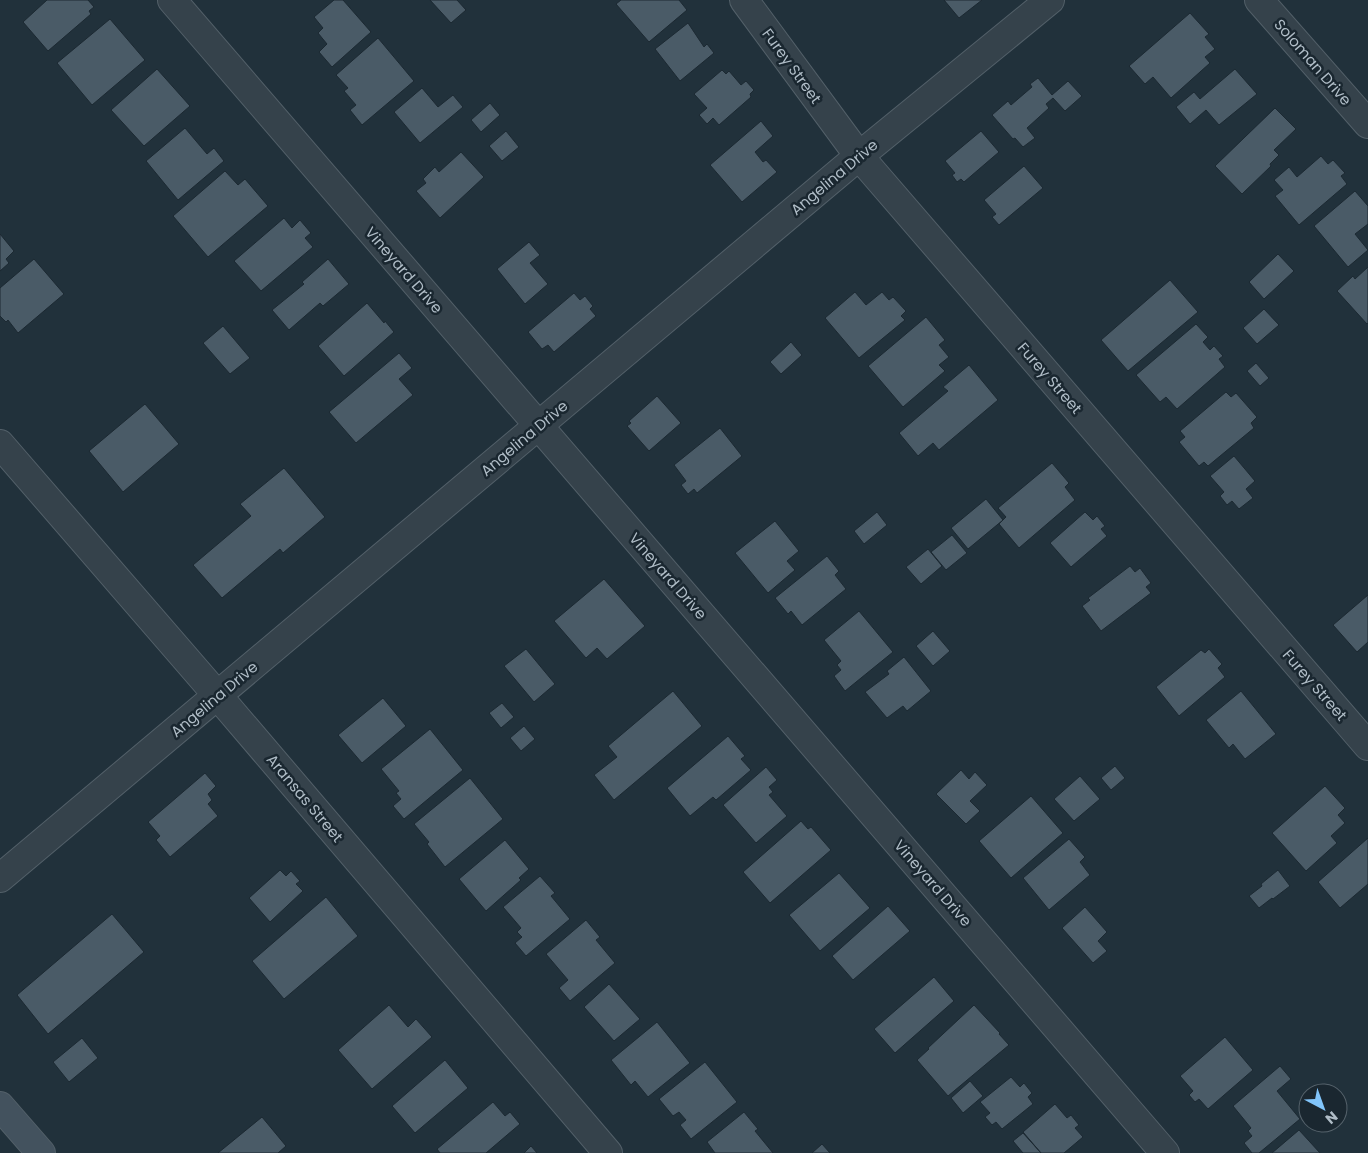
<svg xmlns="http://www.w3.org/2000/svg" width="1368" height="1153" font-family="Poppins,sans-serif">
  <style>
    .building { fill: #4a5b67; stroke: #1c2932 }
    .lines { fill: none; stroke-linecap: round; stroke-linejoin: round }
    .minor-casing { stroke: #536069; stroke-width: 30 }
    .secondary-casing { stroke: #536069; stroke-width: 30 }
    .minor { stroke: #35424b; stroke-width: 28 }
    .secondary { stroke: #43525e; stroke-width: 28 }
    .labels { text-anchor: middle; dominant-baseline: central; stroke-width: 5; stroke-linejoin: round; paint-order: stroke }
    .street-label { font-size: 15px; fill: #b0bdc7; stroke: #1a2730 }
  </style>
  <rect width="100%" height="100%" fill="#21313b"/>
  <path class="building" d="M47,0h41l6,7 -5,4 2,3 -43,37 -25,-29z
    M334,0h9l28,32 -39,35 -13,-15 8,-8 -9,-11 5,-5 -9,-11z
    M430,0h27l9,10 -15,13z
    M621,0h58l8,10 -38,32 -33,-38z
    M944,0h38l-23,18z
    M1190,13l19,21 -4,3 10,12 -10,8 5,6 -39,35 -18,-21 -8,7 -16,-18z
    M110,19l35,41 -53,45 -35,-42z
    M688,23l16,24 3,-3 7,9 -34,28 -25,-32z
    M378,38l36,43 -52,44 -12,-15 6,-5 -12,-14 4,-3 -12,-13z
    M157,69l33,37 -46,40 -33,-36z
    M1235,69l22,25 -38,31 -13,-15 -16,14 -14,-17 18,-15 6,7z
    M722,70l4,4 3,-3 12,14 5,-4 8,9 -4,4 1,3 -32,28 -6,-7 -6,6 -8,-9 8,-7 -13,-14z
    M1038,78l14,17 16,-14 14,15 -17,15 -12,-13 -7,6 3,4 -22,20 8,10 -12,9 -8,-9 -2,1 -21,-24 16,-14 3,4 21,-18 -2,-3z
    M422,88l16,19 15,-12 10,12 -43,36 -26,-31z
    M490,103l10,12 -19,17 -10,-12z
    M1275,108l21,21 -22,21 5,5 -9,9 1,2 -29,28 -27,-28z
    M761,121l12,15 -18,16 8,10 3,-2 11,12 -35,30 -32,-37z
    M185,128l22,26 7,-6 10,13 -46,39 -32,-39z
    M506,131l13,16 -17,14 -13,-15z
    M981,131l18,21 -35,30 -3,-3 -4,3 -5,-7 3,-2 -10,-12z
    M461,152l23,25 -44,41 -24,-27 10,-8 -3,-4 12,-12 4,5z
    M1321,156l7,8 5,-4 12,13 -4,3 6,8 -48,41 -24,-29 8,-6 -9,-10 15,-13 8,10z
    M1024,166l19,22 -44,37 -7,-8 4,-3 -12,-14z
    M225,171l13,14 7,-6 23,27 -60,51 -35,-41z
    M1355,191l13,15v18l-13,10 13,16 -20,17 -34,-41z
    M284,218l8,10 8,-8 11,13 -6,5 8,9 -52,44 -27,-30z
    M0,234l14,17 -8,8 3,4 -9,8z
    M529,242l11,13 -10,8 18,21 -23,20 -28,-35z
    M1278,254l16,17 -30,28 -15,-17z
    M34,259l30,35 -46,39 -10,-13 -2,2 -6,-6v-28z
    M328,259l21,25 -26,22 -3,-3 -31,27 -17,-20 32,-26 -2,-2z
    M1368,267v56l-1,1 -30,-33 16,-15 2,3z
    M1170,280l28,32 -70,59 -27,-31z
    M855,292l11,13 16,-13 7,8 4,-3 13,14 -5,5 4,4 -46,38 -34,-40z
    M574,293l6,7 5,-4 8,10 -3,3 6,7 -42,36 -6,-7 -6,4 -14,-17z
    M367,303l17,20 1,-2 9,11 -50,44 -26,-30z
    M1264,309l15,16 -22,19 -14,-16z
    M926,317l19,23 -6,5 10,12 -10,8 6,6 -42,36 -35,-41z
    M1196,324l12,13 -5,5 7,8 4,-4 9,10 -4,3 6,8 -48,42 -11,-12 -6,5 -24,-27z
    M223,326l27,32 -20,16 -27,-31z
    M791,342l11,13 -21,19 -11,-12z
    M399,353l13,15 -13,11 14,16 -57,48 -27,-31z
    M1256,363l13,15 -9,8 -13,-15z
    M969,365l29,35 -59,50 -6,-7 -15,13 -19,-23 49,-42 -5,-4z
    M1226,392l5,5 5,-4 21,24 -6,6 3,5 -46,38 -4,-4 -5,4 -20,-24 6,-5 -5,-6z
    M657,396l24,27 -32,28 -22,-25 4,-3 -2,-2z
    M145,404l34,40 -56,48 -34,-41z
    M720,428l22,28 -45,37 -3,-4 -6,5 -7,-9 5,-4 -12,-16z
    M1234,456l21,25 -9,8 7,9 -14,11 -7,-8 -5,4 -7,-9 4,-4 -14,-16z
    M1052,463l17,20 -4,4 10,13 -56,48 -20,-24 7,-7 -8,-9z
    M284,468l41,49 -42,36 -3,-4 -58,49 -29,-33 58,-49 -11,-12z
    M986,499l17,21 -35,29 -17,-21z
    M877,512l10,13 -23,19 -10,-13z
    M1085,512l8,8 4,-4 8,10 -4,3 6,7 -36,31 -21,-24z
    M775,521l24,30 -12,10 8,9 -27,23 -33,-40z
    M952,535l15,18 -21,17 -15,-18z
    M928,549l14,17 -21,18 -15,-17z
    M827,556l12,15 -4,4 11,14 -44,36 -11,-14 -3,3 -13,-16z
    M1130,566l5,6 5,-4 11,15 -5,4 5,6 -50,38 -19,-25 8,-6 -2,-2z
    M604,579l41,47 -38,33 -10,-11 -11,10 -32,-37z
    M1368,595v47l-11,10 -24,-27z
    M859,611l34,41 -48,39 -11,-15 7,-6 -4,-5 4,-4 -17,-21z
    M933,631l17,20 -17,15 -17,-20z
    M526,649l29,35 -21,18 -30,-36z
    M1209,649l13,15 -4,4 7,9 -46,39 -23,-29 45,-37 4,3z
    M904,657l27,34 -24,20 -4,-5 -16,12 -22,-26 24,-18 -2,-3z
    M673,691l29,35 -88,74 -20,-25 23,-18 -9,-11z
    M1241,691l35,43 -31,25 -12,-15 -4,4 -23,-28z
    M383,698l23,28 -44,37 -24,-28z
    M502,703l12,14 -13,11 -12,-15z
    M524,726l11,13 -14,12 -11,-13z
    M430,729l33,41 -59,49 -11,-13 8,-7 -5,-6 3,-2 -18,-22z
    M728,736l17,20 -4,3 10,11 -35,30 -3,-3 -23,19 -23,-28z
    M1115,766l10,12 -14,12 -10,-12z
    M766,767l11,13 -8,7 4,5 -4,3 18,21 -31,27 -33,-38z
    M961,770l8,9 6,-7 12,13 -17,16 10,10 -14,13 -30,-30z
    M205,773l11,13 -8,8 4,6 -4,4 10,12 -48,41 -14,-17 4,-4 -12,-14z
    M1080,776l20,23 -26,22 -20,-22z
    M470,778l33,41 -58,48 -18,-23 2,-2 -15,-18z
    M1325,786l20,22 -7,7 7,8 -14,13 6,7 -31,28 -34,-38z
    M1031,796l32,37 -52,45 -32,-37z
    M801,821l7,8 3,-2 20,23 -61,53 -27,-31z
    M1368,838v46l-28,24 -22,-26z
    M1069,839l16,18 -5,5 10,13 -41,35 -26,-32z
    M505,840l24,29 -10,9 2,2 -35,31 -27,-32z
    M280,870l6,6 5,-5 9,10 -4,3 7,7 -33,31 -21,-24z
    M1278,870l12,16 -17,13 -1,-1 -13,10 -10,-12 13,-10 -1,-2z
    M839,873l31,35 -50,43 -31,-36z
    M540,876l15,17 -4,3 19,23 -44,37 -11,-13 7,-6 -5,-5 4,-4 -18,-21z
    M326,897l32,39 -74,63 -32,-38z
    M888,906l22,25 -57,49 -21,-24z
    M1085,907l22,25 -9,9 9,10 -14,12 -31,-35z
    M112,914l32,38 -96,82 -31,-39z
    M586,920l14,17 -4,3 19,23 -45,38 -11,-13 9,-8 -22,-26z
    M934,977l20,24 -59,52 -21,-24z
    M609,984l31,35 -26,22 -30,-34z
    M389,1005l19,22 8,-8 16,18 -60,52 -34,-39z
    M974,1005l26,28 -1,1 10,11 -61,51 -31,-36 12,-11 -1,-1z
    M657,1022l33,41 -42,34 -13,-16 -4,4 -20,-25z
    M1225,1037l28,33 -45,39 -9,-10 -4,3 -6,-7 4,-4 -13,-15z
    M82,1038l16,20 -29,24 -16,-20z
    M445,1060l23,28 -53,45 -23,-27z
    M705,1062l32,40 -46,37 -11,-14 6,-5 -7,-8 -6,4 -14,-17z
    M1280,1066l11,13 -14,12 23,28 -41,34h-7l-8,-10 8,-7 -4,-5 3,-3 -18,-22z
    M1011,1077l9,10 4,-4 8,10 -4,4 5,7 -31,25 -6,-7 -4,3 -7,-8 5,-4 -10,-11z
    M970,1081l13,15 -20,17 -12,-15z
    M493,1102l12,14 5,-4 10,12 -34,29h-46l-3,-4z
    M1055,1104l12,14 4,-3 8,10 -4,3 8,9 -19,16h-23l-18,-21z
    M744,1112l14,17 -3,2 18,22h-58l-8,-11z
    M262,1117l24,29 -8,7h-60z
    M1299,1130l21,23h-48z
    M1023,1133l18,20h-18l-10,-12z
    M822,1144l8,9h-18z
    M531,1146l6,7h-13z"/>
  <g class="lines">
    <defs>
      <path id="minor" d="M172,0l993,1153
        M744,0l115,156 509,590
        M1259,0l109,124
        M0,444l218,252 390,457
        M0,878l859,-722 191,-156"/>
      <path id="secondary" d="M0,1106l41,47"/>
    </defs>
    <use href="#minor" class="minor-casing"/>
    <use href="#secondary" class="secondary-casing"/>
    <use href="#minor" class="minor"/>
    <use href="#secondary" class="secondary"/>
  </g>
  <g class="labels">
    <g class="street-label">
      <text transform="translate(1313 62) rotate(49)">Soloman Drive</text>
      <text transform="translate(792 66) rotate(54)">Furey Street</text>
      <text transform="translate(834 177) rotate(-40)">Angelina Drive</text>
      <text transform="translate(404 270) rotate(49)">Vineyard Drive</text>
      <text transform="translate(1050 378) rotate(49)">Furey Street</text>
      <text transform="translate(524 438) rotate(-40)">Angelina Drive</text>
      <text transform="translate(668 576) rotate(49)">Vineyard Drive</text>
      <text transform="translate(1315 685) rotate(49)">Furey Street</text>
      <text transform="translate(214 699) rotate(-40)">Angelina Drive</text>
      <text transform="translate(305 798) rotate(50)">Aransas Street</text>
      <text transform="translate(933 883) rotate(49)">Vineyard Drive</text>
    </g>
  </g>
  <g transform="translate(1323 1108) rotate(139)"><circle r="24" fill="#1a2730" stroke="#56636c"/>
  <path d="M0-4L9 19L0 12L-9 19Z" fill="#81c5fb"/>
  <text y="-8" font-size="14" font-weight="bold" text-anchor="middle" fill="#b0bdc7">N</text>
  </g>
</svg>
